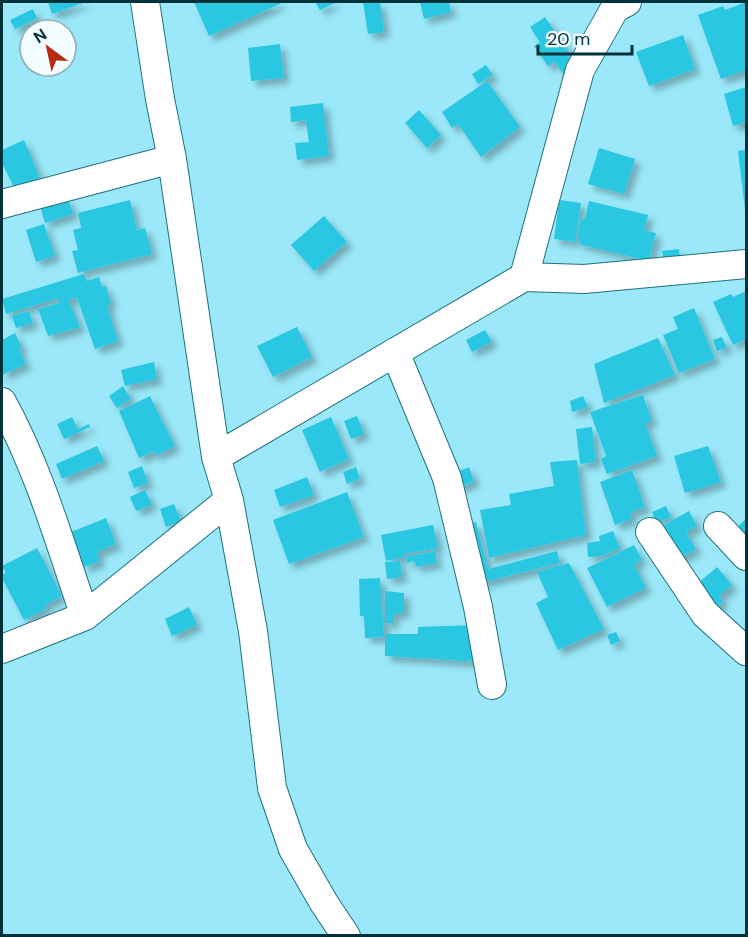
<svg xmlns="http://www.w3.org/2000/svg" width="748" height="937" font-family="'DM Sans',sans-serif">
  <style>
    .building { fill: #2ac7e2; filter: url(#shadow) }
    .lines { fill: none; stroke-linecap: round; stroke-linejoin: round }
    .street-casing { stroke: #1e7180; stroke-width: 30 }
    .street { stroke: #fff; stroke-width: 28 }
  </style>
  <defs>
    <filter id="shadow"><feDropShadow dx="5.5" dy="5.5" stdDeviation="3" flood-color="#0004"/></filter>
  </defs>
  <rect width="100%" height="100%" fill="#9ae8f9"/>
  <path class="building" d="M48,2h38l-34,12z
    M194,2h90l-75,34z
    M315,2h22l-17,8z
    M363,2h17l4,30 -16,2z
    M420,2h29l2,10 -27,7z
    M746,2v68l-25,9 -23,-64 25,-9 2,4z
    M33,9l4,9 -22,11 -5,-9z
    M545,17l24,35 -3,2 9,13 -11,8 -9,-13 -7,4 -14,-20 6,-4 -10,-15z
    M683,35l12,34 -46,17 -13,-34z
    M280,44l4,34 -33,3 -3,-33z
    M486,65l7,10 -15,9 -6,-10z
    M487,81l33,46 -39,30 -23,-33 -6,4 -10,-16z
    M746,87v35l-13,4 -9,-32z
    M323,103l6,53 -32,4 -2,-17 14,-1 -3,-22 -15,2 -1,-15z
    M419,110l22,25 -14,13 -22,-25z
    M24,140l16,38 -25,11 -13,-26v-13z
    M599,148l36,11 -11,35 -36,-10z
    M746,150v58l-1,1 -7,-58z
    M68,198l5,16 -28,9 -5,-17z
    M130,200l7,30 8,-2 7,26 -74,19 -6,-22 6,-1 -5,-20 8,-2 -3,-15z
    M559,200l22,3 -6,39 -21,-3z
    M589,201l59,14 -4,15 12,3 -7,28 -70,-17 -1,-9 2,-15 5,-1z
    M324,216l23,26 -33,29 -23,-26z
    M44,224l11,32 -19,6 -10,-32z
    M679,249l1,10 -16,2 -2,-10z
    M84,274l3,7 12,-4 3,10 4,-1 5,18 -4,2 11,35 -23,8 -18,-51 -9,1 12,28 -32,9 -10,-27 21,-6v-5l-53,16 -4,-15z
    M746,291v48l-13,6 -20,-43 18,-8 2,3z
    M694,308l21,51 -36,14 -16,-38 15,-6 -5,-12z
    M29,311l4,12 -17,5 -4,-12z
    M297,327l15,30 -39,20 -16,-31z
    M485,330l7,12 -20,10 -6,-12z
    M15,333l7,15 -3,2 7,14 -24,11v-35z
    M722,337l5,11 -10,3 -4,-11z
    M658,338l17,37 -71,28 -10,-39z
    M154,362l3,17 -32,7 -4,-16z
    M123,386l8,13 -14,9 -8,-12z
    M643,395l9,26 -7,2 12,33 -50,18 -6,-15 5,-3 -16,-44z
    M150,396l15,31 -7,4 8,-4 9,19 -19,9 -2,-4 -15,7 -20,-47z
    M583,396l5,11 -16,5 -2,-11z
    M357,416l7,18 -13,5 -7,-18z
    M72,417l6,12 11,-5 1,3 -26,12 -7,-15z
    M331,417l18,42 -29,13 -18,-42z
    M592,427l4,35 -16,2 -4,-35z
    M97,446l7,15 -42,18 -6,-15z
    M708,446l13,36 -36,11 -11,-37z
    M577,460l9,75 -97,23 -9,-48 31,-5 -2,-11 45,-8 -4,-24z
    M142,466l6,17 -14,5 -6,-16z
    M356,467l4,12 -13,5 -4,-12z
    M469,467l5,15 -18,6 -4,-14z
    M632,470l13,37 -15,5 2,7 -17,6 -15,-43z
    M307,477l7,18 -34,12 -6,-17z
    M145,490l7,15 -16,6 -6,-14z
    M347,492l17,45 -75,27 -16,-44z
    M174,504l7,17 -15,6 -6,-18z
    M666,506l5,11 -15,6 -4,-11z
    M689,511l8,15 -11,6 10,17 -20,11 -18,-32z
    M106,518l10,26 -19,8 3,9 -16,6 -13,-35z
    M746,519v23l-15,-9z
    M476,522l12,47 69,-18 3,12 -80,20 -14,-58z
    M433,525l5,23 -34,6v3l-18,4 -5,-26z
    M613,531l7,17 -17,8 -15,1 -1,-14 13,-2 -1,-5z
    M634,545l8,15 -8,4 12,24 -39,19 -20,-39z
    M37,548l25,48 -17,9 1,4 -22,11 -22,-42v-3l4,-2 -4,-7z
    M435,551l2,12 -20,4 -3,-6 -7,2 -1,-6z
    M400,561l2,16 -15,2 -2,-17z
    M569,563l35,66 -46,21 -22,-47 12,-6 -11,-25z
    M717,567l15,18 -13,11 4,6 -12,10 -20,-23z
    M380,578l4,59 -19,1 -1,-22h-4l-1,-37z
    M385,591l19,2v20l-11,1v9h-8z
    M189,607l8,18 -25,11 -7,-17z
    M475,625l7,37 -97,-6v-22h33v-7z
    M616,632l4,9 -9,4 -4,-10z"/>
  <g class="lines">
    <defs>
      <path id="street" d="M145,2l15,97 12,60 44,298 13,43 24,131 19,157 21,61 31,54 22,33
        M2,204l170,-45
        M524,277l56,-207 35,-62 12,-6
        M395,352l52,126 31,129 14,78
        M2,402c37,67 58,142 83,214
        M216,457l308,-180 60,2 162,-15
        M718,526l28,30
        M650,532l55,82 41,37
        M2,649l83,-33 144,-116"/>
    </defs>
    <use href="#street" class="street-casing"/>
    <use href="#street" class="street"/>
  </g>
  <rect width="748" height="937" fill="none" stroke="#013139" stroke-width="6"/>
  <g transform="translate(48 48) rotate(327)"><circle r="28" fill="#f4fdff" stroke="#93abb0" stroke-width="1.5"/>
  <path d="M0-4.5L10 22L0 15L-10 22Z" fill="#b72b10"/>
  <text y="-9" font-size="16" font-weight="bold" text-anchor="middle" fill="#013139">N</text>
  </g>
  <path d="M538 45v9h94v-9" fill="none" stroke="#013139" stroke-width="3"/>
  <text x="547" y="45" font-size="18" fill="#013139" stroke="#f4fdff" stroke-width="4.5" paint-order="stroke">20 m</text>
</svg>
